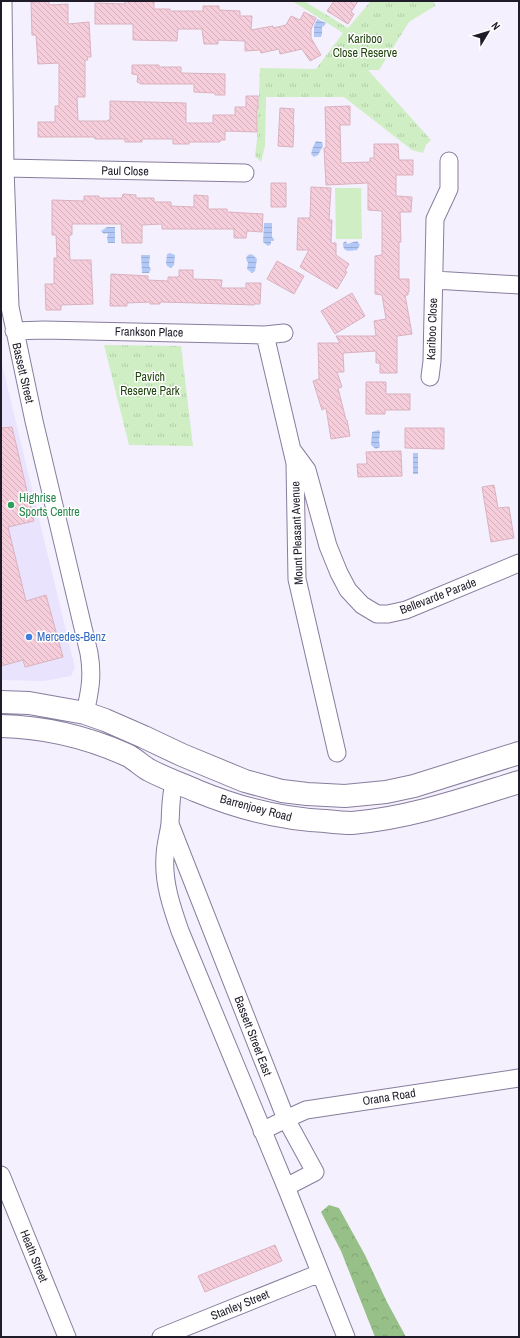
<svg xmlns="http://www.w3.org/2000/svg" width="520" height="1338" font-family="'Archivo Narrow',sans-serif">
  <style>
    .built { fill: #eae3fd }
    .grass { fill: url(#grass-tufts) }
    .forest { fill: url(#forest-crowns) }
    .pitch { fill: #cfeec3 }
    .water { fill: url(#water-rules) }
    .building { fill: url(#building-back-hatch); stroke: #dab2bf }
    .lines { fill: none; stroke-linecap: round; stroke-linejoin: round }
    .minor-casing { stroke: #877d9d; stroke-width: 19 }
    .major-casing { stroke: #877d9d; stroke-width: 24 }
    .minor { stroke: #fff; stroke-width: 17 }
    .major { stroke: #fff; stroke-width: 22 }
    .leisure-dot { fill: #2e9e5b; stroke: #fff; stroke-width: 1.5 }
    .shop-dot { fill: #3f7fe0; stroke: #fff; stroke-width: 1.5 }
    .labels { text-anchor: middle; dominant-baseline: central; stroke-width: 3; stroke-linejoin: round; paint-order: stroke }
    .park-label { font-size: 12px; fill: #1f450c; stroke: #fff }
    .street-label { font-size: 12px; fill: #1f1b28; stroke: #fff }
    .leisure-label { font-size: 12px; fill: #27864d; stroke: #fff; text-anchor: start }
    .shop-label { font-size: 12px; fill: #366cbe; stroke: #fff; text-anchor: start }
  </style>
  <defs>
    <pattern id="grass-tufts" width="24" height="20" patternUnits="userSpaceOnUse"><rect width="24" height="20" fill="#cfeec3"/><path d="M3 7l-1-3M5 7V3M7 7l1-3M15 17l-1-3M17 17v-4M19 17l1-3" fill="none" stroke="#b1cca8"/></pattern>
    <pattern id="forest-crowns" width="20" height="18" patternUnits="userSpaceOnUse"><rect width="20" height="18" fill="#97c088"/><path d="M2 6a3 3 0 1 1 6 0M12 15a3 3 0 1 1 6 0" fill="none" stroke="#82a475"/></pattern>
    <pattern id="water-rules" width="6" height="5" patternUnits="userSpaceOnUse"><rect width="6" height="5" fill="#b2c9f7"/><path d="M0 2.5h6" fill="none" stroke="#99acd4"/></pattern>
    <pattern id="building-back-hatch" width="6" height="6" patternUnits="userSpaceOnUse"><rect width="6" height="6" fill="#f6cdda"/><path d="M-1 5l2 2M0 0l6 6M5-1l2 2" fill="none" stroke="#d2afbb"/></pattern>
  </defs>
  <rect width="100%" height="100%" fill="#f4f0fe"/>
  <path class="built" d="M1,360l74,308 -4,8 -27,5 -43,-1z"/>
  <path class="grass" d="M295,1h9l44,27 23,-27h63l1,5 -26,16 -30,48h-11l63,70 -5,5 -3,8 -11,-3 -68,-53h-78l-1,49 -4,16 -6,-6 2,-17 3,-71 56,1 27,-36 -49,-31z
    M104,345l77,1 12,100 -64,-1z"/>
  <path class="forest" d="M329,1205l10,3 26,47 22,47 19,35h-31l-34,-86 -20,-39z"/>
  <path class="pitch" d="M335,188h26l1,51h-26z"/>
  <path class="water" d="M317,19l9,4 -2,3 -2,1v7l-1,3h-7v-11z
    M316,141l6,1 1,4 -5,9 -4,2 -3,-3 2,-7z
    M264,223h8v14l2,2v2h-3v3l-3,2 -5,-4z
    M107,227h8v16h-7l-1,-5 1,-4 -2,-1 -2,1 -3,-3z
    M346,241l1,3 10,-3 3,4 -3,5c-8,1 -14,3 -14,-7z
    M170,253l5,2 -1,10 -3,3 -4,-2 -1,-3 1,-9z
    M250,254l3,1 4,4 -2,12 -3,2 -5,-4 1,-6 -2,-4 1,-3z
    M141,255h9l-1,11 2,3 -2,4h-7z
    M379,430l1,2 -1,8 1,7 -4,2 -5,-4 1,-13z
    M413,453h5v21h-5z"/>
  <path class="building" d="M49,1v4l19,-1v20l21,-2 2,35h-4l1,3h-3v37h-8l1,24h30v-1h2v-19l76,2v20h27v-8h22v-8h11v-11h12v13h-1v23l-32,-1v9h-5v2h-31v2h-16v-5h-31v3h-17v-3h-30v-2h-57v-15h17v-16h4v-43l-21,1 -2,-29h-4l-1,-33z
    M125,1h29v8h16v2h33v-5h16v4l21,1v5h12l-1,14 22,-4v2l13,-3 5,-9 9,4 4,-8 12,6 -5,11v9l10,17 -11,6 -8,-12 -22,5 -1,-5 -18,4 -1,-3 -15,1v-10l-27,-1v4h-14l-2,-15h-24l-1,12 -44,-1v-16h-38v-21l30,1z
    M334,1h24l-7,11 3,2 -6,10 -21,-13z
    M132,65h27v2h22v6l44,1v21h-10v-2l-21,-1v-8h-54v-1l-3,-1 1,-7 -6,-1z
    M350,106v19h-10l1,38 29,-1v-4h4v-14h24l1,16h14v15h-17v21l16,1 -1,15h-11l1,30h-2v37h10v13h-1v3h-3l7,39 -15,2v37h-17v-10h-4v-12l-33,2 1,19h-7l5,15 -4,1 8,32h1l3,16 -19,3 -5,-31 -4,2 -9,-29 6,-2 -1,-36h22l-4,-7h40l-2,-15 12,-2 -4,-24 -7,-1v-38l7,-1v-44l-14,-1v-27l-42,2 -2,-37h2v-10l-1,-31z
    M280,108l14,1 -1,16h1l-1,22 -15,-1z
    M271,183h15v24h-15z
    M311,187l20,1 -2,32h3l-1,23h5v12l13,9 -4,7 2,1 -10,17 -37,-22 9,-17h-12l1,-32h12z
    M123,194l13,1v3h18v4h17v4l23,1v-12l14,1v13h19v3l36,2 -1,18 -15,-1 -1,7h-12v-9h-72v-5l-20,1v18h-20l-1,-19h-49v11h-3l1,25h21l2,44 -32,1v5h-15l-1,-26h9v-26h3l-1,-23h-4v-35l32,1v-5h15v2h23z
    M277,261l27,15 -10,18 -27,-15z
    M179,270h14v9l29,1 -1,8h25v-5h15l-1,21h-6v1l-58,-2 -36,-1v2h-10v-2l-23,1v3h-17l1,-32 37,2v4l20,1v-4h11z
    M352,293l13,23 -30,18 -14,-23z
    M366,382h20v12h24v16h-25v4h-19z
    M12,427l22,94 -26,6 18,74 20,-6 17,62 -38,10 -2,-7 -22,6v-238z
    M405,428h39v21l-39,-1z
    M401,451l1,25 -44,1 -1,-13h10l-1,-12z
    M494,485l4,23 11,-1 5,31 -23,4 -9,-55z
    M275,1245l7,16 -77,31 -7,-16z"/>
  <g class="lines">
    <defs>
      <path id="minor" d="M3,1l2,167 5,139 24,114 55,232c4,23 1,38 -4,60
        M5,168l240,5
        M434,280l85,5
        M14,331l30,-1 221,5 19,-2
        M265,335l30,128 2,116 40,174
        M430,377l2,-16 3,-142 14,-30v-28
        M293,451l14,19 21,76 11,27 9,17 14,15 15,9h11l18,-4 113,-47
        M175,781c-5,14 -4,28 -5,42 -1,11 -5,22 -5,34 -2,25 7,51 15,74l106,256 60,150
        M170,824l116,295 29,53 -29,15
        M262,1131l24,-12 20,-9 213,-32
        M1,1175l66,162
        M161,1337l159,-64"/>
      <path id="major" d="M1,702l28,1 56,10 20,7 39,17 38,18 63,26 37,10 25,3 38,2 41,-4 28,-6 105,-33
        M1,726c43,1 86,11 126,29 8,4 15,11 22,15 15,8 32,14 48,21 41,17 83,28 128,30 9,1 18,2 27,2 58,-5 112,-24 167,-41"/>
    </defs>
    <use href="#minor" class="minor-casing"/>
    <use href="#major" class="major-casing"/>
    <use href="#minor" class="minor"/>
    <use href="#major" class="major"/>
  </g>
  <circle class="leisure-dot" cx="11" cy="505" r="4"/>
  <circle class="shop-dot" cx="29" cy="637" r="4"/>
  <g class="labels">
    <g class="park-label">
      <text x="365" y="39">Kariboo<tspan x="365" dy="14">Close Reserve</tspan></text>
      <text x="150" y="377">Pavich<tspan x="150" dy="14">Reserve Park</tspan></text>
    </g>
    <g class="street-label">
      <text transform="translate(125 171) rotate(1)">Paul Close</text>
      <text transform="translate(432 329) rotate(-88)">Kariboo Close</text>
      <text transform="translate(149 332) rotate(1)">Frankson Place</text>
      <text transform="translate(23 373) rotate(77)">Bassett Street</text>
      <text transform="translate(297 533) rotate(-92)">Mount Pleasant Avenue</text>
      <text transform="translate(438 596) rotate(-21)">Bellevarde Parade</text>
      <text transform="translate(256 808) rotate(15)">Barrenjoey Road</text>
      <text transform="translate(253 1036) rotate(69)">Bassett Street East</text>
      <text transform="translate(389 1097) rotate(-9)">Orana Road</text>
      <text transform="translate(34 1256) rotate(68)">Heath Street</text>
      <text transform="translate(240 1305) rotate(-22)">Stanley Street</text>
    </g>
    <g class="leisure-label">
      <text x="19" y="498">Highrise<tspan x="19" dy="14">Sports Centre</tspan></text>
    </g>
    <g class="shop-label">
      <text x="37" y="637">Mercedes-Benz</text>
    </g>
  </g>
  <rect width="520" height="1338" fill="none" stroke="#1f1b28" stroke-width="4"/>
  <g transform="translate(488 32) rotate(52)" stroke="#ffffff" stroke-width="3" paint-order="stroke">
  <path d="M0-3L7 15L0 10L-7 15Z" fill="#1f1b28"/>
  <text y="-6" font-size="11" font-weight="bold" text-anchor="middle" fill="#1f1b28">N</text>
  </g>
</svg>
